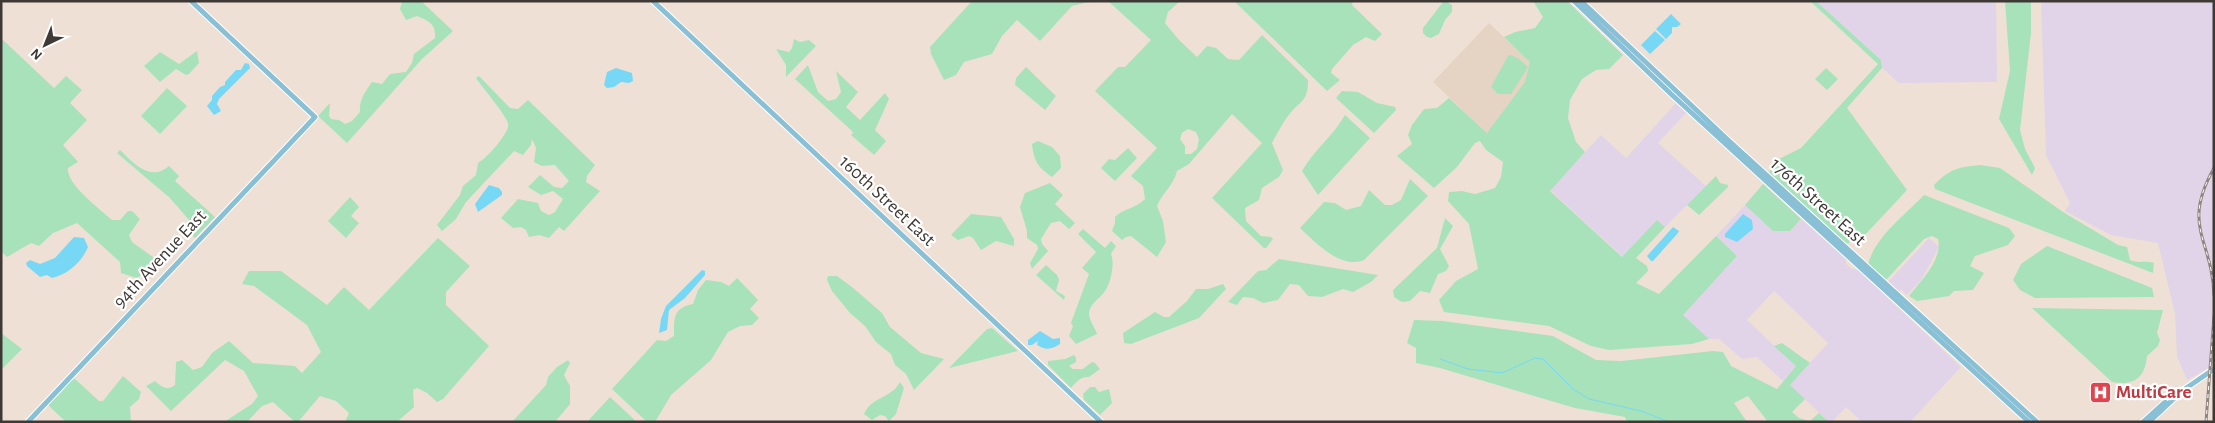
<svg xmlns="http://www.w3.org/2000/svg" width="2215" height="423" font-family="'Alegreya Sans',sans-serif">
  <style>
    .industrial { fill: #e1d4e8 }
    .education { fill: #e5d3c3 }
    .green { fill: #a7e2ba; fill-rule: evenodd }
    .water { fill: #77d8f5 }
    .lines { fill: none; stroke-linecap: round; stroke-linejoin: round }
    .stream { stroke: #77d8f5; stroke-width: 1 }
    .major-casing { stroke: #fff; stroke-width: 7 }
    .major { stroke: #89c0d6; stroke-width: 5 }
    .rail-casing { stroke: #90867f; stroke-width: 3 }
    .rail { stroke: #fff; stroke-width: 1; stroke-dasharray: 4; stroke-linecap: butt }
    .labels { text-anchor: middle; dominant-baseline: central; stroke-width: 4.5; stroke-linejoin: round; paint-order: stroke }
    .street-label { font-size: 19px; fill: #3f3935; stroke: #fff }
    .health-label { font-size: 19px; font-weight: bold; fill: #be3a42; stroke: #fff; text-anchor: start }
  </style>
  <rect width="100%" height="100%" fill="#efe0d6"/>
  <path class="industrial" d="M1816,1h180l1,81 -98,1 -17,-15 -1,-8z
    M2041,1h173l-2,365 -25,14 -10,-24 -2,-42 -17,-71 -47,-8 -46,-24 5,-8 -24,-48z
    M1676,103l10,10 -28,30 48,43 -41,41 -8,-7 -34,37 -73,-67 51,-55 25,23z
    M1745,205l28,26h17l11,-12 45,40v5l6,5 6,1 103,97 -51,55h-48l-16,-15 -14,15h-3l-39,-37 38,-42 -54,-52 -27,29 49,46 -13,15 -26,-24 -15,2 -23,-20h-10l-27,-24 55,-59 -21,-20z
    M1929,238l10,9 -17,32 -15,16 -6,-6 -3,4 -11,-10z"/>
  <path class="education" d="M1489,23l54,51 -56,59 -54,-51z"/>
  <path class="green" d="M402,1h19l32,30 -31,28 -75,84 -29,-27 12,-13 -1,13 2,3 8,1 6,4 7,-3 8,-9c-1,-12 5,-20 12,-30l10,2 8,-10 16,-2 6,-9 2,-9 21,-16c1,-14 -6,-17 -18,-22l-11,4 -6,-11z
    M972,1h121l-21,5 -32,35 -23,-21 -15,16 -10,18 -28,8 -8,13 -12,5 -13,-26 -1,-7z
    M1108,1h72l-12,11 -3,11 14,17 18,17 10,-11 9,2 12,11 11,1 23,-25 46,45c0,23 -8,20 -20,36 -6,8 -11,18 -16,27l11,27 -4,7 -17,11 -3,12 -14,8 1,13 15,15 10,1 2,2 -7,9h-2l-52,-50 50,-55 -30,-29 -43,50 -12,7c-3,14 -15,22 -20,35l6,15 3,21 -9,15 -26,-21 -5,1 -4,3 -10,-9 3,-8v-6c9,-9 20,-8 30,-18l-2,-13 -12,-10 26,-28 -62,-57 23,-24h7l26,-27zM1188,129l8,3 3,7 -2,10 -6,5h-6v-8l-5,-7 2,-6z
    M1234,1h119l-1,4 30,29 -7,7 -9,-4 -13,8 -21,24 -1,4 9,7 -13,11z
    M1533,1h34l56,54 -14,14 -13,1 -14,9 -12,21 -2,18 8,24 9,10 -35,39 72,66 35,-37 8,7 -29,31 11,8 1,5 -12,12 23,11 57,-58 21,20 -54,59 26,24 -17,5 -83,6 -18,-4 -42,-20 -105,-14 -5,-12 17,-19 22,-12 -9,-45 -21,-23 1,-9 13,-1 13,3 20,-6 6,-11 2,-15 -17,-12 -6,-9 -5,2 -18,24 -23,21 -37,-32 15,-12 -4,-9 4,-10 12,-16 13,-1 12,-10 38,35 38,-51 5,-20 -26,-25 11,-5 20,-4 8,-11z
    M1810,1h6l65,59 1,8 -35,40 60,82 -44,47 -17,7 -77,-72 8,-12 24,-12 77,-84z
    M2005,1h26v32l-11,97 5,19 10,19 -3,7 -33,-56 11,-48z
    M1443,2h4l5,3v7l-7,8 -6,14 -8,4 -4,-1 -4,-4v-5z
    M794,39l6,3 9,-2 7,6 -30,31v-12l-10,-16 13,3 3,-4z
    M3,40l51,48 12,-12 16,14 -12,13 17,17 -24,25 15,17 -10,6c-2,16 32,41 44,52h8l8,-9h4l8,8 -11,16 3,7 25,18 -1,5 -19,13 -16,-5 -1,-11 -43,-39 -24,10 -14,13 -8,-3 -24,14 -6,-6v-209z
    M160,52l19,12 18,-13 2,12 -10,11 -3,1 -10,-6 -16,13 -16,-16z
    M1511,55l8,4 9,8 -17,27h-13l-7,-7 17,-31z
    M808,65l10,27 10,9 8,-2 5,-7 -5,-21 22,21 -12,15 14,13 25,-27 4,6 -14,31 11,11 -12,14 -23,-20 2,-2 -1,-2 -57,-52z
    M1026,67l30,29 -11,14 -30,-25 1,-7z
    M1826,68l12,11 -11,11 -12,-11z
    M479,76l31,32 8,1 10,-9 67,65 -8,11 -1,6 14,9 -36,40 -5,-4 -10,11 -10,-3 -10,2 -3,-7 -5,-3 -8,1 -12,-10 17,-19 20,4 3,8 8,4 6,-3 8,-13 -10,-8 -12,4 -13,-8 12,-12 14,12 8,1 7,-7 -14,-16 -13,1 -8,-4 2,-14 -4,-9 -1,6 -8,10 -9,-4 -48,51 -10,17 -14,12 -5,-6 23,-30 3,-9 13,-11 2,-12c9,-6 16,-14 22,-22 4,-6 9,-11 8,-18 -2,-8 -26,-36 -32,-45z
    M167,88l20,18 -27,28 -19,-18z
    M1342,91l16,1 19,11 18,4 1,3 -22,23 -38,-35z
    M1345,115l25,23 -52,57 -16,-24c12,-21 31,-35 43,-56z
    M1038,141l14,6 8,9 1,12 -9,9c-14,-10 -18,-15 -20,-33z
    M1128,148l9,10 -22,23 -14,-13 8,-9 6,1z
    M120,150c14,14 31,32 49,16l10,10 -4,5 40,36 -20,21 -11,-10 5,-8 -19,-22 -53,-45z
    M1980,165l20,3 63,44 55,33 9,2 3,13c9,4 16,0 24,3l-1,10 -218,-84 -1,-4c15,-16 25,-18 46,-20z
    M1716,176l4,7 8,2v2l-29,28 -12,-10z
    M1410,179l18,17 -64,64c-23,10 -49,-18 -64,-32l24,-26 11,1 11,7 15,-4 8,-16 16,15h7l9,-5z
    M1050,183l13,12 -8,9 20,19 -6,6 -9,-8 -9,2 -10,16 1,5 6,7 -16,18 -2,-6 8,-14 -1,-4 -10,-7v-7l-7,-24 5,-14z
    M1763,184l38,35 -11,12h-17l-28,-26z
    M1924,195l85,33 6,8 -7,9 -33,11 -5,10 14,7 -11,17 -19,1 -5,5 -32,5 -8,-5c12,-15 34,-37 29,-57l-6,-3 -8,3 -38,41 -18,-16c8,-28 37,-49 56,-69z
    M350,197l9,10 -8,9 8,7 -13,15 -18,-17z
    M971,214l30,3 13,22v7l-18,-5 -15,9 -8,-12 -4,-2 -11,4 -7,-5z
    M1445,218l8,8 -13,23 9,17 -3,5 -8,3 -8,19 -10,-2 -10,10 -8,1 -8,-5 -1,-7 44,-42z
    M1083,229l22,19 6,-7 5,5 -5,8c4,9 0,29 -6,37 -5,8 -15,12 -16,22 0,8 6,14 8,21l-21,10 -7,-8 4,-10 -2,-3 18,-49 -7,-6 14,-16 -18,-18z
    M438,238l32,28 -24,26v13l43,41 -46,53 -6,3 -10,-9 -10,-5 -4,2 1,17 -17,15h-52l4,-9 -13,-12 -16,-5 -22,26h-3l-22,-20 -11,4 -15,16h-23l28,-18 6,-8 -14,-25 -19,-11 -54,51 -25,-25 9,-5c7,6 12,10 20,4l1,-23 6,-2 11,10 9,-3 10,-14 17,-12 24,22 42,3 7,7 19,-21 -14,-27 -53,-39 -12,-2 7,-13h32l46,34 17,-18 25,23z
    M2047,246l105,42 2,9 -119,1 -15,-8 -7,-10 8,-16z
    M1279,259l99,16 -7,7 -18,10 -10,-3 -21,8 -14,-1 -9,-11 -9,-1 -12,16 -15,3 -10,-5 -10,-1 -6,8 -9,-3 30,-31 8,-1z
    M1046,265l11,10 2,5 -3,11 9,5 -1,4 -28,-25z
    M828,276h9l15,11 30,26 8,14 31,26 23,6 -30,31 -8,-16 -11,-9 -4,-11 -15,-12 -11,-16 -15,-13 -18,-22 -5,-11z
    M737,278l21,22 -8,9 9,9 -7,7 -12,1 -12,6 -17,28 -40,35 -16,27h-8l-35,-33 45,-49 9,1 8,-5c0,-18 -1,-28 19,-32l5,-14 8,-10 15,2 8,4z
    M1223,284l3,5 -27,29 -68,26 -7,-1 -1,-10 32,-21 9,5h5l18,-16 9,-12h12z
    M2032,308l131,2 -6,23 3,7 -2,6 -11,10c-2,22 -13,30 -35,26z
    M1414,320l29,1 110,15 43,24 25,1 92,-10 10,1 8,14 46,23 19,-23 -22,-20 8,-3 28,20 -20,22 15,14 -13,13 7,6 11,3 9,-8 10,9h-61l-20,-26 -14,7 13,19h-120l-2,-5 -50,-9 -135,-40 -24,-5v-15l-9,-5z
    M992,328l26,23 -69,17 38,-39z
    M1,333l21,16 -19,19 -2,-1z
    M1074,355l2,3v4l-7,4 4,3h10l9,-7 3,1 5,6 -11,8c-8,-1 -13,5 -18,11l-23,-23v-4l17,-2z
    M568,360l2,3 -6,12 6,11v18l-15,18h-43l34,-37 2,-8 9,-10z
    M123,376l18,16 -2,7 -9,8 1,15h-65l-18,-17 26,-27 25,23h4z
    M900,382l4,6 -8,26 -7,7 -4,-5 -5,-1 -8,5 -8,-6c7,-17 28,-16 36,-32z
    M1090,387h5l4,5 10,-3 3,14 -12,12 -16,-15 -1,-6z
    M610,397l27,25h-50z"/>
  <path class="water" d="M1671,14l10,10 -4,3h-5v6l-6,6 -10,-10z
    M1655,31l10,9 -15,14 -9,-9z
    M245,63l4,1 1,4 -31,31 -2,5 4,7 -7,4 -7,-9 5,-6v-4l8,-9 5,-2v-3l11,-12h5z
    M616,68l16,5 1,8 -4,2 -8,-1 -7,5 -7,1 -3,-3 3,-13z
    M489,185l10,3 3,4v3l-24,17 -3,-8z
    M1743,214l9,6 1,9 -16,13 -12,-5v-3z
    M1673,227l6,4 -1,2 -25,28h-2l-4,-5z
    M74,237l10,1 4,9c-7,16 -20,27 -36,31l-5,-3 -7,2 -13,-11 -1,-3 4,-3 10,4 15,-6z
    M702,270l3,1v4l-20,23 -16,12 -2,20 -8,3 2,-14 5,-13z
    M1040,331l13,8 7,-1v6c-9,6 -15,6 -23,1l1,-4 -6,4h-4v-5z"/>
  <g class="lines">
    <path class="stream" d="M1440,359l28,10 34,4 33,-15 8,1 30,30 16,10 52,12 28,11"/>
    <defs>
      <path id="major" d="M653,1l448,421
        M1574,1l97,93 358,328
        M1581,1l146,138 310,283
        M28,422l287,-305 -124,-116
        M2143,422l22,-20
        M2149,422l33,-31 32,-22"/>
    </defs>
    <use href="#major" class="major-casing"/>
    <use href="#major" class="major"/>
    <defs>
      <path id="rail" d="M2214,295c-2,-57 -33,-68 0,-127
        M2206,422l8,-106"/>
    </defs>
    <use href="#rail" class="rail-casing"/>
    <use href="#rail" class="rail"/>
  </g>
  <defs>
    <symbol id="hospital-square" viewBox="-11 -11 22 22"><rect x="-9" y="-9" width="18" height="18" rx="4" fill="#e0444e" stroke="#fff"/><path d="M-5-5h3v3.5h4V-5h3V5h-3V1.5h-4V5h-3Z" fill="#fff"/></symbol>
  </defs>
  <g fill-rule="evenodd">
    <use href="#hospital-square" x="2088" y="380" width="25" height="25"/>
  </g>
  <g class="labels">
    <g class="street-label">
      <text transform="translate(887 201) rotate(43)">160th Street East</text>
      <text transform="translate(1818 202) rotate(42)">176th Street East</text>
      <text transform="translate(160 259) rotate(-47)">94th Avenue East</text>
    </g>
    <g class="health-label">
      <text x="2116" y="392">MultiCare</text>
    </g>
  </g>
  <rect width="2215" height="423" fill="none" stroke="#3f3935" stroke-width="5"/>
  <g transform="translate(45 45) rotate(223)" stroke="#ffffff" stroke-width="4" paint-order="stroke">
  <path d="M0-4L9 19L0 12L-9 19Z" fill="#3f3935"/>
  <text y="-8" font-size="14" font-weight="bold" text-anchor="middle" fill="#3f3935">N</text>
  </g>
</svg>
